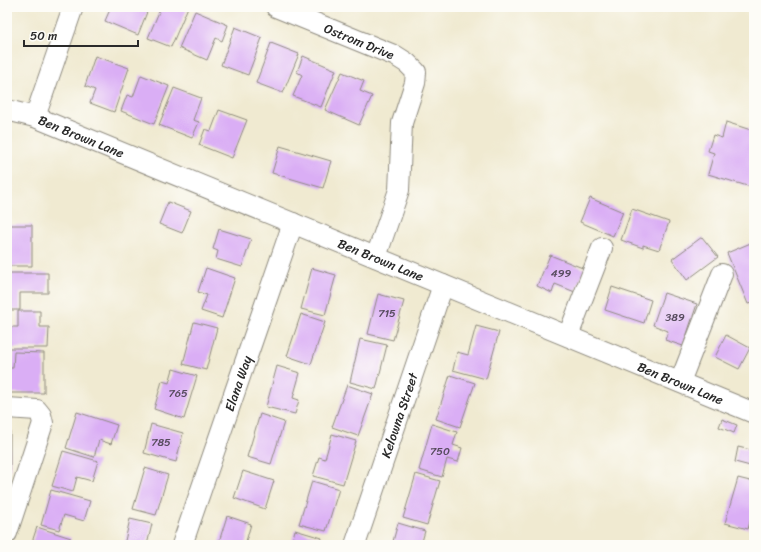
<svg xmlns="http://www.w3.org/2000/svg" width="761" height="552" font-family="Sriracha,sans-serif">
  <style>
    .building { fill: #daaef5 }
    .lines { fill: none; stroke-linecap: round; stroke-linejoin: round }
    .minor-casing { stroke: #8e8a7e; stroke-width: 22 }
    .minor { stroke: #fff; stroke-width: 20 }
    .labels { text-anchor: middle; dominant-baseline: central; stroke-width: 3; stroke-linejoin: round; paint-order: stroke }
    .number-label { font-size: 11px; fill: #574c5e }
    .street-label { font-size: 13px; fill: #2b2b2b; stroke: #fdfcf7 }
  </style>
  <rect width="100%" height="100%" fill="#fdfcf7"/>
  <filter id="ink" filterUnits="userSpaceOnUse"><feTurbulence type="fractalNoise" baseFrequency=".025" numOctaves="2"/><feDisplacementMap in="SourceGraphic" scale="8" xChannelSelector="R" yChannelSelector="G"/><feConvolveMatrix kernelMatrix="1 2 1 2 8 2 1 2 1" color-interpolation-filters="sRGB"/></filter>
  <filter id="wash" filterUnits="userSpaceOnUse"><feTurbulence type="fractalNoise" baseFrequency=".012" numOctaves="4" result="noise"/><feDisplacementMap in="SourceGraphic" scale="16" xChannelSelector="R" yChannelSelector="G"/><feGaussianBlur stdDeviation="0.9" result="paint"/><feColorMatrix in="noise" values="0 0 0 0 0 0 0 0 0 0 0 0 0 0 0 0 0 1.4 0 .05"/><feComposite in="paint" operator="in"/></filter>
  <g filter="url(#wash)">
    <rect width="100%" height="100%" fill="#f0ead1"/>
    <g id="blocks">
      <path class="building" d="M111,7h38l-11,28 -33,-14z
        M161,7h27l-17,40 -23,-9z
        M195,11l33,14 -6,16 -6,-3 -9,22 -28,-12z
        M235,27l27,11 -14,37 -27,-10z
        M271,43l28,11 -16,39 -27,-10z
        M95,56l34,12 -15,44 -24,-9 5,-13 -10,-4z
        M303,56l33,14 -15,37 -28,-11 9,-21 -5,-3z
        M342,72l22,9 -4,10 12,5 -13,29 -34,-15z
        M141,75l28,11 -15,38 -33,-13 6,-16 6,2z
        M174,88l27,10 -8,22 6,2 -7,16 -33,-13z
        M219,110l28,10 -15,38 -33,-13 6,-16 6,2z
        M726,122l28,9v57l-46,-14 6,-21 -6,-2 5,-16 9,3z
        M280,146l51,15 -8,27 -51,-15z
        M590,198l33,14 -10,24 -33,-14z
        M168,202l23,9 -9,22 -23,-9z
        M632,209l37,13 -10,28 -16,-5v3l-22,-8z
        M7,225h25v41h-25z
        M219,229l32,10 -9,28 -26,-8 2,-8 -5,-2z
        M702,237l16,20 -31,23 -15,-21z
        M753,242l1,60 -6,2 -21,-51z
        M550,255l35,14 -10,23 -20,-8 -3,9 -15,-7z
        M206,268l29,10 -13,40 -21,-7 6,-16 -9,-3z
        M312,268l24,7 -11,40 -24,-6z
        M8,273h40v20h-28v17h-13z
        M612,287l39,13 -7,23 -39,-13z
        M664,293l33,11 -14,42 -18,-6 3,-9 -15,-6z
        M378,294l26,7 -11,39 -25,-6z
        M18,311h22v16h9l-1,21h-41v-21h11z
        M301,314l24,8 -14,42 -24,-8z
        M194,322l23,6 -11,42 -23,-6z
        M476,326l23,6 -13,47 -33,-9 4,-18 11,3z
        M726,335l24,13 -11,21 -24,-12z
        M360,339l27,6 -11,44 -26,-7z
        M14,352l30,1v40h-37v-25h6z
        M277,366l23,7 -7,25 6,2 -4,14 -29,-7z
        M173,369l24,7 -13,43 -30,-10 8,-28 7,2z
        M450,375l25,8 -15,44 -24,-8z
        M347,385l26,9 -15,42 -26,-9z
        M77,412l40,13 -6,19 -12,-4 -5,17 -28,-9z
        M260,414l24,8 -13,42 -24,-7z
        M722,419l15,6 -3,8 -15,-6z
        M151,424l32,9 -7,29 -32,-9z
        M432,424l25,8 -4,13 9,3 -4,14 -11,-3 -5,18 -23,-7z
        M7,430h3v40h-3z
        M332,434l24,7 -13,43 -30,-8 6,-19 6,2z
        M753,441l1,26 -19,-5 3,-15 13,3z
        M63,451l35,10 -6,20 -15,-4 -4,15 -21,-6z
        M145,468l23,7 -12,40 -23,-6z
        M243,471l31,10 -9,28 -31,-11z
        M416,474l24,7 -13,44 -24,-7z
        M738,478l16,4v25l-6,22 -23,-6z
        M312,481l27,8 -13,42 -27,-7z
        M51,490l39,11 -6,20 -20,-6 -5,15 -18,-5z
        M227,516l24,8 -6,21h-27z
        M130,519l22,5 -5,21h-23z
        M398,523l27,8 -4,14h-29z
        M37,527l34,11 -3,7h-37z
        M295,530l27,8 -2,7h-29z"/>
    </g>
  </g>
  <g filter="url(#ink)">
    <use href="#blocks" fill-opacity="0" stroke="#8e8a7e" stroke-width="1"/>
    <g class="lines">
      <defs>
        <g id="minor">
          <path id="s1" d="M276,7l120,49 11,7 9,9 -1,11 -13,40 -3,67 -23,67"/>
          <path id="s2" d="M7,110l28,7 719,296"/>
          <path d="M35,117l38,-110"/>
          <path d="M568,336l34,-88"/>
          <path d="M680,382l42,-108"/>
          <path d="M7,408l30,2 4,5 2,8 -36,110"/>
          <path id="s3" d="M182,545l111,-322"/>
          <path id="s4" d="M355,545l88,-260"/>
        </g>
      </defs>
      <use href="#minor" class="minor-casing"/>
      <use href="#minor" class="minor"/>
    </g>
  </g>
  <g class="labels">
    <g class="number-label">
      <text x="561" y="273">499</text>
      <text x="387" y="313">715</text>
      <text x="675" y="317">389</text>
      <text x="178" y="393">765</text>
      <text x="161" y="442">785</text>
      <text x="440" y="451">750</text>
    </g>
    <g class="street-label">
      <text stroke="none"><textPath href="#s1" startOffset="90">Ostrom Drive</textPath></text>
      <text stroke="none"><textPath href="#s2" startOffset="79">Ben Brown Lane</textPath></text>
      <text stroke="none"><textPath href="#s2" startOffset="403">Ben Brown Lane</textPath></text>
      <text stroke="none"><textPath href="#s2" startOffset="727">Ben Brown Lane</textPath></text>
      <text stroke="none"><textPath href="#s3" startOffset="171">Elana Way</textPath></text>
      <text stroke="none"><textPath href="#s4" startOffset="137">Kelowna Street</textPath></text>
    </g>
  </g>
  <rect width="761" height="552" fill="none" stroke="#fdfcf7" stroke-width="24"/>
  <path d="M24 40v6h114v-6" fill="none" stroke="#2b2b2b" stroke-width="2"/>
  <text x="30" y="40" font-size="12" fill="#2b2b2b" stroke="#fdfcf7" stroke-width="3" paint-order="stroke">50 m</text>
</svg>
